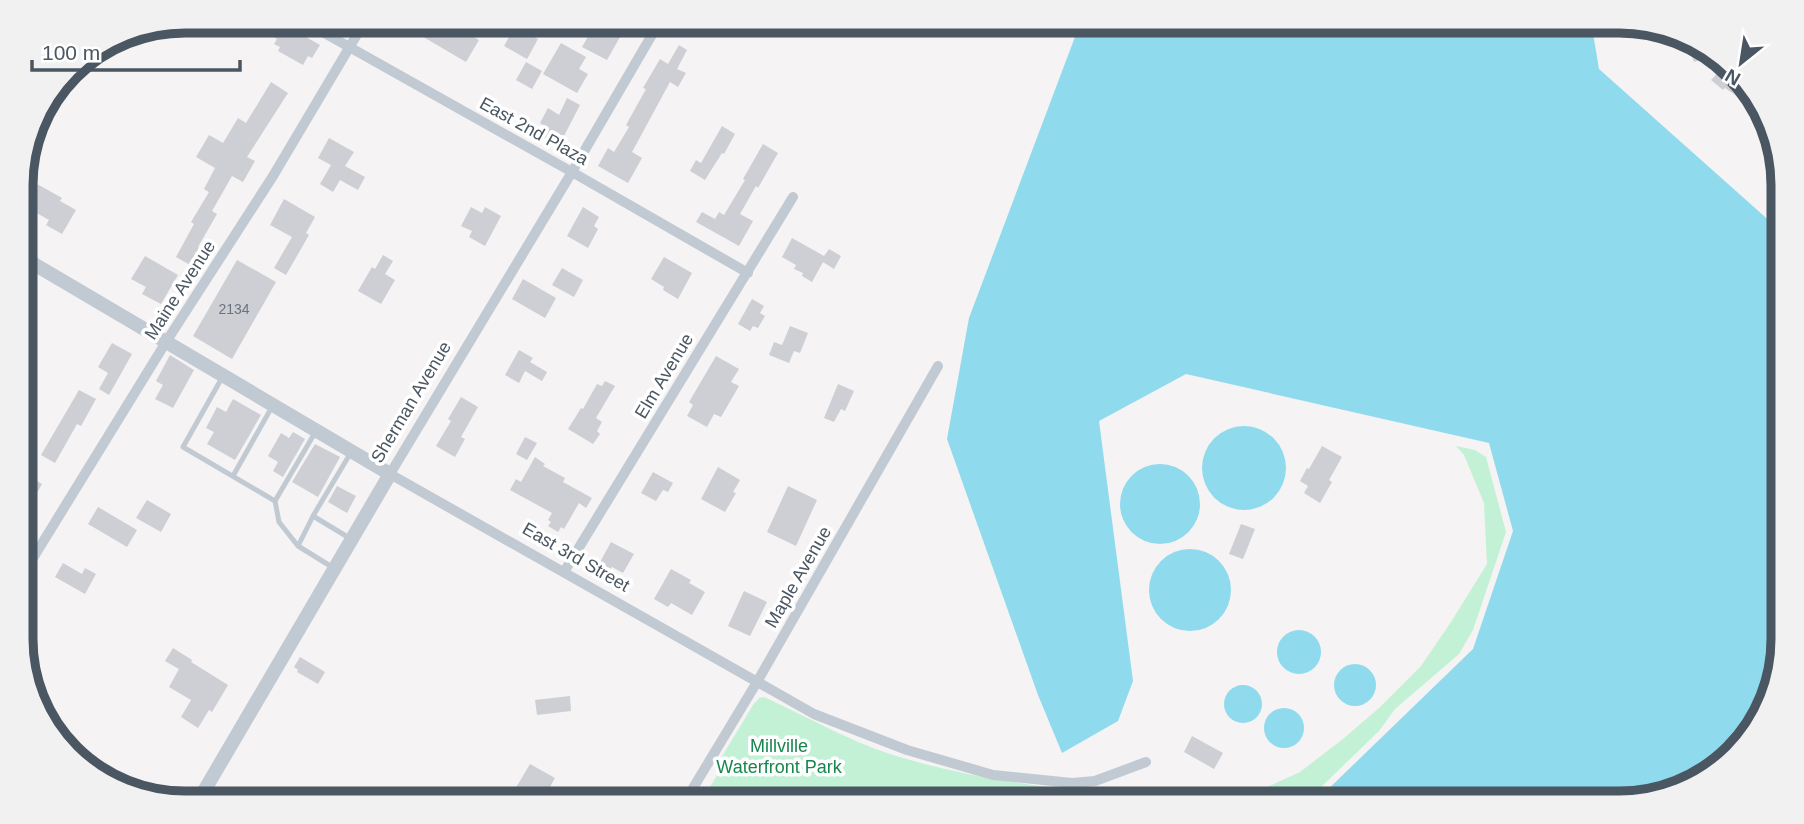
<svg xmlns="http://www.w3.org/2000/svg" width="1804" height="824" font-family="Helvetica,sans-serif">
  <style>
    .green { fill: #c3f1d5 }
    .water { fill: #90daee }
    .building { fill: #cdcfd5 }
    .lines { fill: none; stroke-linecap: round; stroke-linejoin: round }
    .service { stroke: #c1cad2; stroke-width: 5 }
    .minor { stroke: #c1cad2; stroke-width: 10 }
    .tertiary { stroke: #c1cad2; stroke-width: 14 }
    .labels { text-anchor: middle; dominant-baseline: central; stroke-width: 7; stroke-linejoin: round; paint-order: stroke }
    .number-label { font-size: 14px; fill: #6b747e }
    .street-label { font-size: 18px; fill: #4a5661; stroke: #fff }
    .park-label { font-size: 18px; fill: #17864f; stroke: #fff }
    .rim { fill: none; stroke: #4a5661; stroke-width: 9 }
  </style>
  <rect width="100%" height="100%" fill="#f5f3f3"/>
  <path class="green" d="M1456,446l19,4 11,7 20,75 -33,98 -14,24 -64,55 -16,22 -60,58 -3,2 -99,12h-118l1,-14h55l101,3 44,-20 43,-33 36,-31 42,-42 30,-44 36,-58 -3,-61 -20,-48z
    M764,697c46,21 90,47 139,61 60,18 123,26 185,35v10h-388l21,-34 -3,-6 35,-58 6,-7z"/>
  <path class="water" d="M1081,21h510l8,48 183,163 1,408 -13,62 -59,73 -81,28h-355l44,-5 154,-149 40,-118 -24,-88 -303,-69 -87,47 34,260 -15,40 -56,32 -24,-58 -91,-256 22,-121z
    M1202 468a42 42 0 1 1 84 0a42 42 0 1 1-84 0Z
    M1120 504a40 40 0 1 1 80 0a40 40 0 1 1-80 0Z
    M1149 590a41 41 0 1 1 82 0a41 41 0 1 1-82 0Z
    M1277 652a22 22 0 1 1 44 0a22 22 0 1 1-44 0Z
    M1334 685a21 21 0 1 1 42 0a21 21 0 1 1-42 0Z
    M1224 704a19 19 0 1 1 38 0a19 19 0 1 1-38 0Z
    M1264 728a20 20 0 1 1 40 0a20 20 0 1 1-40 0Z"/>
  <path class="building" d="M271,21h7l42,24 -8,13 -4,-2 -5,9 -25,-14 2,-4 -6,-3 3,-5 -12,-7z
    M396,21h50l33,19 -13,22z
    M597,21h32l-22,39 -25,-13z
    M1131,21h44l-1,11 -43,-2z
    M515,26l23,13 -11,20 -23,-13z
    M1685,36l16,12 11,8 -18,6z
    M561,43l25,14 -7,12 9,5 -11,19 -34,-19z
    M679,45l8,5 -10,19 9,4 -8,14 -8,-5 -38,70 10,6 -14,25 -30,-17 10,-18 6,4 15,-25 -3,-2 20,-36 -3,-1 17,-29 8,5z
    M526,62l16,9 -10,18 -16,-9z
    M1724,66l25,19 11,27 -35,-24 -2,2 -12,-10z
    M271,82l17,11 -41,64 8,4 -12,21 -11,-6 -20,35 5,3 -19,33 4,2 -10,17 -16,-9 18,-33 -3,-2 18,-30 -5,-3 11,-21 -19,-11 13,-22 14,8 15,-25 8,5z
    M567,98l13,7 -17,33 -4,-2 -4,7 -13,-6 6,-9 -8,-5 8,-15 11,7z
    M722,126l13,8 -11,20 -2,-1 -17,27 -15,-9 6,-11 5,3z
    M329,138l25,14 -9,14 20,11 -7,13 -18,-10 -7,12 -13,-8 11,-19 -13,-7z
    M763,144l15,9 -20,35 -2,-2 -16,28 13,7 -14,25 -43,-24 6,-10 13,7 4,-7 5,3 21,-35 -2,-1z
    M21,175l41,23 -2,3 16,9 -14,24 -16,-9 3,-5 -28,-16z
    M284,199l31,18 -9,16 3,2 -23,40 -12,-7 18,-31 -22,-12z
    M471,207l11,6 3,-6 16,9 -16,30 -16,-9 3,-6 -11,-5z
    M583,207l16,10 -5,9 4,3 -10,19 -21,-12z
    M792,238l32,18 5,-7 12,7 -7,13 -11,-7 -11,20 -10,-6 1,-3 -9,-4 2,-4 -14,-8z
    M383,255l10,6 -8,13 10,6 -14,24 -23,-13 14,-24 3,2z
    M145,256l33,19 -17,29 -19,-10 4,-7 -15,-8z
    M664,257l28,16 -14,26 -15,-9 1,-3 -13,-8z
    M237,260l39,22 -44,77 -39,-23z
    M562,268l21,12 -9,17 -22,-12z
    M523,279l33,19 -11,20 -33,-19z
    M752,299l12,7 -4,7 5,3 -7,12 -5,-2 -3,5 -12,-7z
    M790,326l18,7 -8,20 -6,-2 -5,12 -20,-8 5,-13 8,3z
    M112,343l20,11 -23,41 -10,-6 9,-16 -10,-6z
    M519,350l14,8 -3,4 17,10 -5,9 -17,-10 -6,12 -14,-8z
    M170,355l24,15 -21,38 -18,-9 8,-14 -7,-4z
    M716,356l23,13 -8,13 8,4 -18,31 -7,-3 -7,13 -20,-11 6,-11 -4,-3z
    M605,381l10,5 -19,32 6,4 -5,9 3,3 -7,10 -25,-15 13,-21 2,1 14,-25 5,2z
    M838,384l16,7 -9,20 -4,-2 -7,13 -10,-4z
    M79,390l17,9 -15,27 -4,-2 -22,39 -14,-8z
    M461,397l17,10 -17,30 4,2 -10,18 -19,-11 15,-25 -3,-2z
    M233,399l28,16 -26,45 -28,-16 7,-12 -8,-4 11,-21 9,5z
    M293,432l12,7 -22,38 -10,-6 5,-9 -10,-6 13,-23 8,5z
    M525,437l12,6 -10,17 -11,-6z
    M315,444l25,13 -22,40 -26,-15z
    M1322,446l20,11 -13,23 3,2 -12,21 -16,-10 4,-7 -8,-5 7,-13 2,1z
    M535,457l10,7 -2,2 22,12 -2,4 29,16 -6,10 -7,-5 -15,26 -3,-2 -3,5 -10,-6 3,-4 -3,-2 4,-7 -42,-23 6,-11 5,3z
    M718,467l22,13 -7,12 3,1 -11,19 -24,-13z
    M22,472l20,12 -20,35z
    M653,472l20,11 -5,9 -5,-2 -7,11 -15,-8z
    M337,486l19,10 -9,17 -19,-11z
    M788,486l29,14 -21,46 -29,-14z
    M147,500l24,14 -10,18 -25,-14z
    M98,507l39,23 -10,17 -39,-23z
    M1241,524l14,5 -12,30 -14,-5z
    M611,542l23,12 -11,19 -11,-6 -3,3 -10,-6z
    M63,563l19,11 3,-6 11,6 -11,20 -30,-17z
    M671,569l20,11 -2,3 16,9 -13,23 -21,-12 -3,4 -14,-8z
    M744,591l23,11 -17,34 -22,-10z
    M173,648l19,12 -1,2 37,23 -16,27 -3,-2 -11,18 -17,-11 10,-17 -22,-13 10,-18 -14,-8z
    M300,657l25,15 -7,12 -21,-12 1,-2 -4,-3z
    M570,696l1,15 -34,4 -2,-15z
    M1192,736l31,17 -9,16 -30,-17z
    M530,764l25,14 -14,25h-6l-21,-12z"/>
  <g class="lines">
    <path class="service" d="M223,376l-40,71 92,54 4,21 19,24 34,21
      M350,454l-37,62 38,23
      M233,476l40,-71
      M275,501l41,-70
      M298,546l15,-30"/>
    <path class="minor" d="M303,21l269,151 176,101
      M660,21l-88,151 -182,302 424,240 93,36 86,25 79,8 23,-2 51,-19
      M564,572l229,-375
      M22,576l144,-234 107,-166 92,-155
      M684,803l73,-121 181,-316"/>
    <path class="tertiary" d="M22,257l368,217 -193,329"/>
  </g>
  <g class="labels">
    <g class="number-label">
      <text x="234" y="309">2134</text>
    </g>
    <g class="street-label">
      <text transform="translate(534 131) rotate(29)">East 2nd Plaza</text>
      <text transform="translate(180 290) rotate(-57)">Maine Avenue</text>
      <text transform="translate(664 376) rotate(-59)">Elm Avenue</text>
      <text transform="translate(411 402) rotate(-59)">Sherman Avenue</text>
      <text transform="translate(576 557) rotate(30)">East 3rd Street</text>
      <text transform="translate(798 577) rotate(-60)">Maple Avenue</text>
    </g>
    <g class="park-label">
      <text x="779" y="746">Millville<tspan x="779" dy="21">Waterfront Park</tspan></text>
    </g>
  </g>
  <path d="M0 0H1804V824H0ZM185 33H1619A152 152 0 0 1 1771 185V639A152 152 0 0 1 1619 791H185A152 152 0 0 1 33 639V185A152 152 0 0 1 185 33Z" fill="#f1f1f2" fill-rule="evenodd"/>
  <path class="rim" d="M185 33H1619A152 152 0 0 1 1771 185V639A152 152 0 0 1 1619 791H185A152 152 0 0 1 33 639V185A152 152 0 0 1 185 33Z"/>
  <g transform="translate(1741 63) rotate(210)" stroke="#ffffff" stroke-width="5" paint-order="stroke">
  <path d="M0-5L12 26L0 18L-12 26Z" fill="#4a5661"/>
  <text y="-10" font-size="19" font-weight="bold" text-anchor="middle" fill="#4a5661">N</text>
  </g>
  <path d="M32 60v10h208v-10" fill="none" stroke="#4a5661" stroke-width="3.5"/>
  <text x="42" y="60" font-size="21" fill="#4a5661" stroke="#ffffff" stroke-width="5" paint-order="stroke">100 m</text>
</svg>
